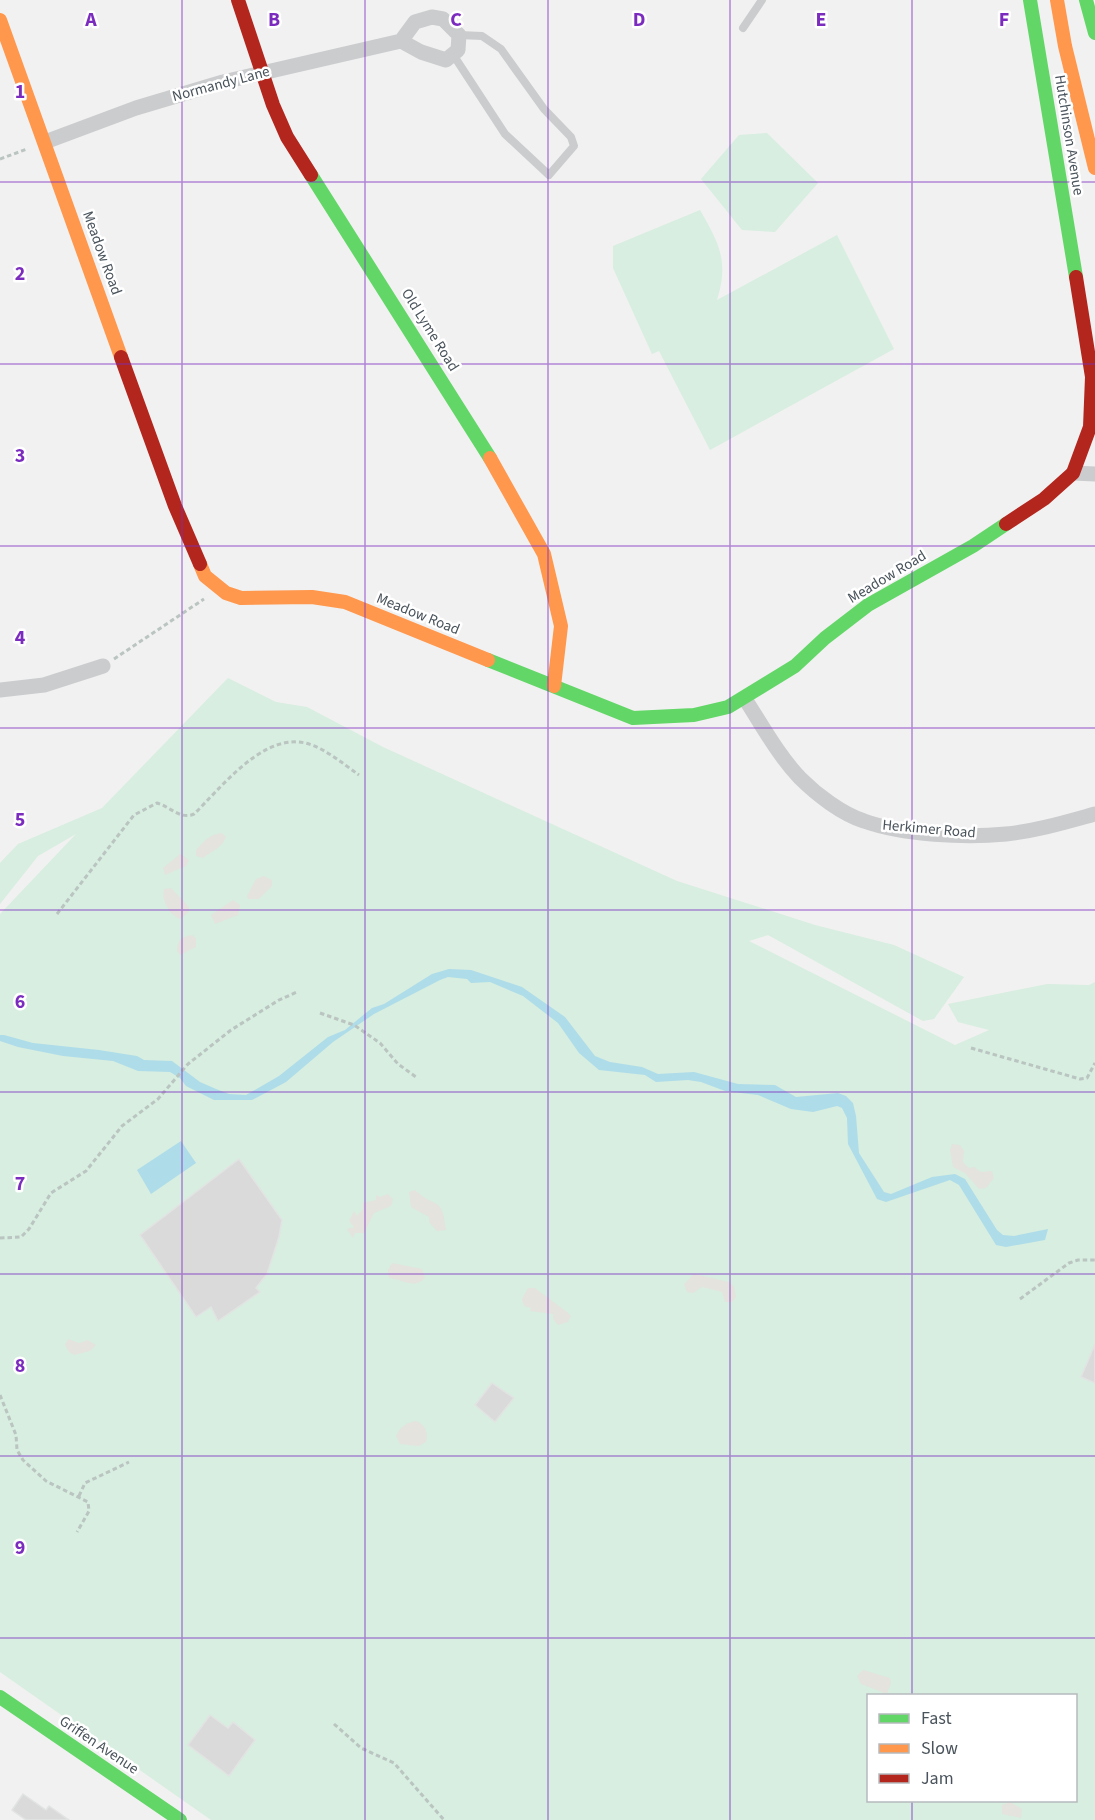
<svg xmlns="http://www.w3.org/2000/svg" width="1095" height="1820" font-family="'Source Sans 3',sans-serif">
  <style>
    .green { fill: #d7eee0; fill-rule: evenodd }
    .sand { fill: #e4e3de }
    .water { fill: #afdce9 }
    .building { fill: #dadadb; stroke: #e2e3e3; stroke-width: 1.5 }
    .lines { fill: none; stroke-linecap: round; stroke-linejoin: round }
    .path { stroke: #bac4c1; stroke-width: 3; stroke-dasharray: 4.5 3; stroke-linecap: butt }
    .lane { stroke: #cbccce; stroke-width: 8 }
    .street { stroke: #cbccce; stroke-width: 15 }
    .fast { stroke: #63d668; stroke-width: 14 }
    .slow { stroke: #ff974d; stroke-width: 14 }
    .jam { stroke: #b3261e; stroke-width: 14 }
    .grid { fill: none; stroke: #7b2cbf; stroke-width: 1.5; stroke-opacity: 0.55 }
    .labels { text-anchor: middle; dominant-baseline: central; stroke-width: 5; stroke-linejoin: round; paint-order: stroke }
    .street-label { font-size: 15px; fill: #49535b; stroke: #fff }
    .grid-label { font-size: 20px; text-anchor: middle; font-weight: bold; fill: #7b2cbf; stroke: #fff; stroke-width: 5; stroke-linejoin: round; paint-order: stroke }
  </style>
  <rect width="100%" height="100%" fill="#f1f1f1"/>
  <path class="green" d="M767,133l51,50 -43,49 -33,-2 -41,-51 38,-44z
    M700,210c19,33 29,51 17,90l120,-65 57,114 -184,101 -51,-99 -7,3 -39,-86v-22z
    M228,678l48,24 31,5 76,40 294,134 138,44 79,20 70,32 -30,42 -11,2 -155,-86 -19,6 206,104 34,-15 -31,-8 -10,-18 99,-20 42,1 6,-3v838h-884l-211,-148v-758l76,-80 -38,22 -38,48v-41l18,-19 84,-36zM868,1696h208v104h-208z"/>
  <path class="sand" d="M222,833l4,4c-3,10 -15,15 -23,21l-7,-2v-6c8,-9 14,-16 26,-17z
    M180,854l9,6 -3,6 -21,9 -2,-7z
    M264,876l8,4v6l-13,13h-11l-1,-3 9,-17z
    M171,888l18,19v5l-9,7c-11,-5 -19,-19 -16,-30z
    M233,900l7,5 -2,10 -23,9 -4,-9z
    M192,935l4,3v9l-16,8 -3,-4c0,-11 5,-14 15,-16z
    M952,1144l8,1 4,6 -1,11 6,6 5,-1 7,5 11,-1 2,7 -8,10 -7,1 -14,-16 -12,-6 -3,-17z
    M415,1190c21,20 27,4 31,40l-9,1 -8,-9v-5l-18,-10 -2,-15z
    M388,1194l5,5 -2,7 -17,7 -10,20h-9l-2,5 -6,-9 7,-2 -5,-6 5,-10 3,5 6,-7v-6l13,-3v-5l4,2z
    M392,1263l30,6 3,9c-11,12 -23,1 -36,0l-1,-8z
    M694,1274l35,8 5,5 2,10 -4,5h-7l-3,-10 -20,-5 -9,6 -6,-1 -3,-8z
    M528,1288h7l32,24 4,4 -3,6 -10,3 -5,-6v-5l-23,-3 1,-3 -7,-2 -2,-7z
    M68,1339l11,4 9,-3 8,5 -6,6 -16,4 -5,-3 -4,-7z
    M416,1421c9,3 13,12 10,21l-7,4 -19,-2 -4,-8c3,-8 11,-14 20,-15z
    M863,1670l27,8 1,5 -4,11 -26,-10 -4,-8z
    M1010,1802l12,7 -1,9 -19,-4v-9z"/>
  <path class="water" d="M449,969l22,1 51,17 43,30 30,39 15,6 32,5 16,7 36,-2 44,12 37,1 21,12 42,-4 8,3 7,7 3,13 3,37 25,39 7,2 41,-17 23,-3 10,5 32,51 6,5 11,1 34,-7 -3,11 -39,7 -10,-2 -37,-60 -9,-5 -64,22 -9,-3 -29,-55 -1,-26 -5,-10 -5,-2 -24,6 -22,-3 -33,-14 -33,-4 -24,-9 -13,-2 -32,2 -11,-7 -46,-5 -20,-17 -21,-30 -35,-27 -33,-14 -19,1 -4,-4 -19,-2 -8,3 -66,34 -41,28 -47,40 -34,18h-38l-28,-14 -6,-8 -10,-6 -32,-1 -25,-10 -50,-5 -45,-9 -18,-6v-6h4l29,8 66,7 38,6 7,4 28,1 28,21 16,7 13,5 17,1 33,-19 49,-39 17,-7 27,-22 12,-4 48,-30z
    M181,1141l15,22 -45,31 -14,-24z"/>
  <path class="building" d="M239,1159l43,61 -3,17 -12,37 -11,14 4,4 -42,29 -7,-14 -15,10 -56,-82z
    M1095,1344v39l-14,-6z
    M492,1383l22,15 -19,24 -20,-17z
    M210,1715l18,13 5,-6 22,18 -26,36 -41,-31z
    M23,1794l23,16 3,-4 20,14h-43l-14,-10z"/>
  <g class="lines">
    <path class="path" d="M0,159l27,-10
      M114,659l90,-60
      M57,914l77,-99 23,-12c14,4 23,17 37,11 26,-25 64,-75 104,-72 21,1 44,21 61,33
      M320,1013l34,12 26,18 18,21 18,13
      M971,1048l109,31 7,-1 8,-15
      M0,1238l21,-1 8,-8 22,-36 35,-22 36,-45 36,-27 30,-35 43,-34 48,-30 18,-8
      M1020,1299l49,-36 9,-3h17
      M0,1395l16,40 1,15 6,10 23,21 42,21 1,9 -12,21
      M79,1496l6,-13 44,-21
      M334,1724l27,24 33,15 50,57"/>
    <path class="lane" d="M743,28l19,-28
      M454,56l51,78 44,41 25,-29 -3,-9 -27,-28 -43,-60 -19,-13 -23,-1"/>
    <path class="street" d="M432,17l11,2 16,16 -1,15 -12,10 -25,-8 -20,-11 14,-19z
      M45,142l91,-34 87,-26 178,-41
      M1073,473l22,1
      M0,690l44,-5 59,-19
      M745,699c17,26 33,56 55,79 17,17 42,36 64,43 39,14 101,17 142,13 30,-3 60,-12 89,-20"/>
    <path class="fast" d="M1030,0l46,277
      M1086,0l9,33
      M311,175l179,283
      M488,660l145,58 61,-3 34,-8 67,-41 30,-28 43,-33 105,-59 33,-22
      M0,1697l180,123"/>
    <path class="slow" d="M1057,0l8,46 30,122
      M0,20l121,337
      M1091,418l4,4
      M490,458l54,96 17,72 -7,60
      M200,564l5,12 21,17 15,5 71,-1 33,5 143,58"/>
    <path class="jam" d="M238,0l35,105 14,32 24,38
      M121,357l54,149 25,58
      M1006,524l38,-25 29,-26 17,-46 2,-50 -16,-100"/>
  </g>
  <path class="grid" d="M182,0v1820M365,0v1820M548,0v1820M730,0v1820M912,0v1696M0,182h1095M0,364h1095M0,546h1095M0,728h1095M0,910h1095M0,1092h1095M0,1274h1095M0,1456h1095M0,1638h1095M912,1800v20"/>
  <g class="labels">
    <g class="street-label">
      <text transform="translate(221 84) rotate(-15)">Normandy Lane</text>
      <text transform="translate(1069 135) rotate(81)">Hutchinson Avenue</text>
      <text transform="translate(102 253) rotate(70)">Meadow Road</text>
      <text transform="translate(430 330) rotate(58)">Old Lyme Road</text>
      <text transform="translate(887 577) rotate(-31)">Meadow Road</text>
      <text transform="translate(418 614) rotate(22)">Meadow Road</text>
      <text transform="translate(929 829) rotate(5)">Herkimer Road</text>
      <text transform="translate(99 1745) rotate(34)">Griffen Avenue</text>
    </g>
  </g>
  <g class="grid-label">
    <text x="91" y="26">A</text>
    <text x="274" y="26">B</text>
    <text x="456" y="26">C</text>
    <text x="639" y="26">D</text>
    <text x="821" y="26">E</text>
    <text x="1004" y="26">F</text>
    <text x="20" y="98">1</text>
    <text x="20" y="280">2</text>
    <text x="20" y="462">3</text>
    <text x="20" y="644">4</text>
    <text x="20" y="826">5</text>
    <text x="20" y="1008">6</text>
    <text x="20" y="1190">7</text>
    <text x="20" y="1372">8</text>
    <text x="20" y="1554">9</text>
  </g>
  <rect x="867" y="1694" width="210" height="108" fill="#ffffff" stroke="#b6babd" stroke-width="1.5"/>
  <rect x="879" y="1714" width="30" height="9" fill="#63d668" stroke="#b6babd" stroke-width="1.5"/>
  <text x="921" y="1724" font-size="18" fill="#49535b">Fast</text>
  <rect x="879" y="1744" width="30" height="9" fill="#ff974d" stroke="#b6babd" stroke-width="1.5"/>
  <text x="921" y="1754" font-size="18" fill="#49535b">Slow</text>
  <rect x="879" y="1774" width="30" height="9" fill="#b3261e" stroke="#b6babd" stroke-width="1.5"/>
  <text x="921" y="1784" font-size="18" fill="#49535b">Jam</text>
</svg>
